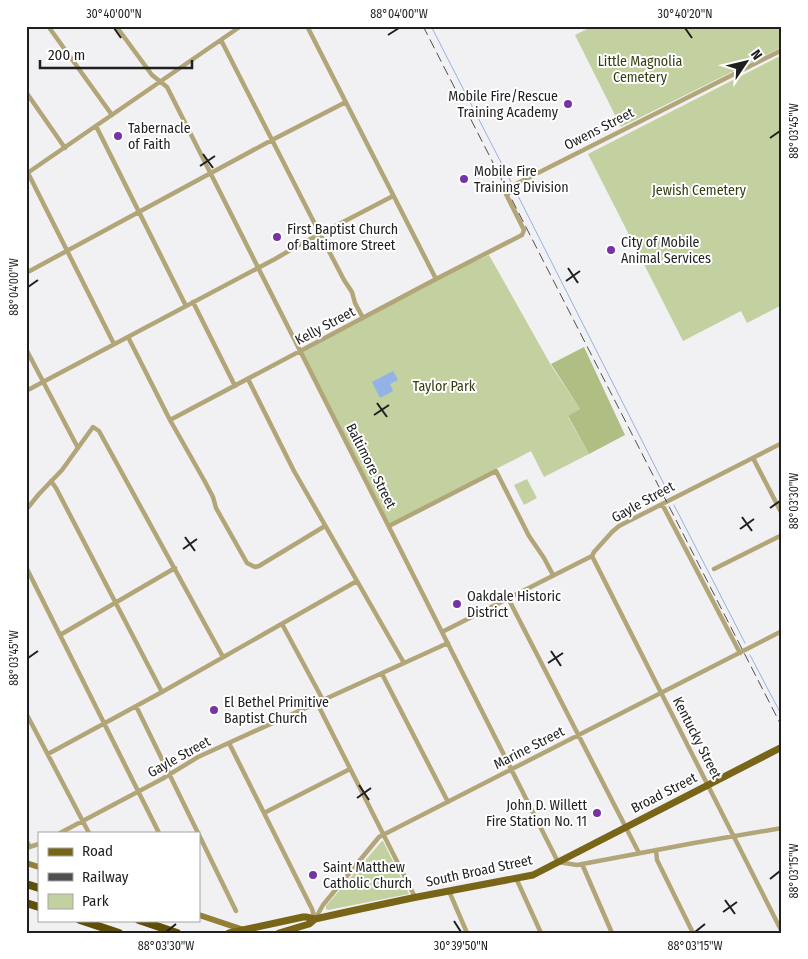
<svg xmlns="http://www.w3.org/2000/svg" width="808" height="959" font-family="'Fira Sans Condensed',sans-serif">
  <style>
    .green { fill: #c3d0a0 }
    .forest { fill: #afbf84 }
    .water { fill: #93b2e5 }
    .lines { fill: none; stroke-linecap: round; stroke-linejoin: round }
    .stream { stroke: #93b2e5; stroke-width: 1 }
    .minor { stroke: #b2a578; stroke-width: 4.5 }
    .secondary { stroke: #938036; stroke-width: 6 }
    .primary { stroke: #786517; stroke-width: 7 }
    .motorway { stroke: #5f4f09; stroke-width: 8 }
    .rail { stroke: #4f4f51; stroke-width: 1; stroke-dasharray: 10 5; stroke-linecap: butt }
    .ticks { fill: none; stroke: #1f1f20; stroke-width: 2 }
    .poi-dot { fill: #7633a7; stroke: #fff; stroke-width: 2 }
    .labels { text-anchor: middle; dominant-baseline: central; stroke-width: 4; stroke-linejoin: round; paint-order: stroke }
    .park-label { font-size: 14px; fill: #343d10; stroke: #fff }
    .poi-label { font-size: 14px; fill: #1f1f20; stroke: #fff; text-anchor: start }
    .street-label { font-size: 14px; fill: #1f1f20; stroke: #fff }
    .neatline { fill: none; stroke: #1f1f20; stroke-width: 2 }
    .ticks-label { font-size: 12px; text-anchor: middle; fill: #1f1f20 }
  </style>
  <rect width="100%" height="100%" fill="#f1f1f4"/>
  <path class="green" d="M593,26h189v21l-161,80 -46,-92z
    M782,55v250l-35,18 -6,-12 -58,30 -95,-187z
    M489,255l63,112 28,42 -12,8 21,37 -45,23 -13,-26 -141,73 -44,-82 -46,-90 136,-73z
    M527,479l10,19 -13,7 -10,-20z
    M382,841h1l26,53 -81,16 -2,-1v-3z"/>
  <path class="forest" d="M584,347l41,88 -36,19 -21,-38 12,-7 -29,-45z"/>
  <path class="water" d="M393,371l5,9 -8,4 3,7 -13,7 -8,-16z"/>
  <g class="lines">
    <path class="stream" d="M431,26l80,156
      M514,188l155,306
      M674,505l71,138
      M750,655l32,61"/>
    <path class="minor" d="M48,26l64,89
      M116,26l36,49 15,12 391,775 19,3 117,-22 88,-15
      M307,26l129,253
      M221,40l99,194 24,46 8,12 3,11 8,15
      M26,92l39,56
      M96,126l90,180
      M28,173l86,171
      M26,174l215,-148
      M26,273l246,-133 74,-38
      M193,302l42,84
      M128,337l42,83 34,60 9,17 3,11 31,55 8,4 4,-1 66,-40
      M26,349l52,99
      M248,379l46,92 110,192
      M26,391l249,-132 24,-14 94,-49
      M170,420l266,-141 86,-44 2,-5 -20,-40 278,-140
      M753,458l29,56
      M51,481l5,7 106,204
      M662,504l78,149
      M26,510l13,-16 23,-24 31,-43 6,4 124,226
      M389,526l107,-55 33,65 15,22 9,17
      M592,556l190,376
      M26,567l133,266
      M714,569l68,-34
      M508,598l131,255
      M282,624l41,76
      M442,632l150,-76 2,-4 18,-20 7,-6 163,-83
      M60,635l115,-67
      M382,674l66,128
      M317,703l98,194
      M136,706l62,127
      M26,713l63,120
      M229,743l83,166 3,10
      M48,754l114,-62 195,-111
      M264,813l86,-44
      M60,833l102,-54 36,-22 250,-114
      M199,835l37,76
      M26,840l4,7
      M26,848l13,-4
      M656,850l1,10 36,73
      M582,864l30,69
      M516,878l25,55
      M449,891l18,42
      M315,919l8,-14 56,-68 403,-206"/>
    <path class="secondary" d="M26,863l13,4
      M199,915l54,18"/>
    <path class="primary" d="M229,933l74,-16h3l9,2
      M279,933l30,-9 6,-5 36,-8 61,-13 121,-23 249,-128"/>
    <path class="motorway" d="M26,884l13,4
      M26,903l13,4
      M80,920l39,13
      M139,920l38,13"/>
    <path class="rail" d="M423,26l359,701"/>
  </g>
  <path class="ticks" d="M114,28l7,10M685,28l7,10M388,35l11,-7M770,138l10,-7M203,154l10,14M200,166l15,-10M568,268l10,15M566,281l14,-10M28,287l10,-7M377,403l10,14M374,415l15,-10M770,508l10,-7M742,517l10,14M740,529l14,-10M185,537l10,14M183,549l14,-10M551,651l10,15M28,658l10,-7M548,663l15,-10M359,785l10,15M357,798l14,-10M770,879l10,-8M725,900l10,14M723,912l14,-10M454,921l7,11M166,932l10,-8M695,932l10,-8"/>
  <g class="poi-dot">
    <circle cx="568" cy="104" r="5"/>
    <circle cx="118" cy="136" r="5"/>
    <circle cx="464" cy="179" r="5"/>
    <circle cx="277" cy="237" r="5"/>
    <circle cx="611" cy="250" r="5"/>
    <circle cx="457" cy="604" r="5"/>
    <circle cx="214" cy="710" r="5"/>
    <circle cx="597" cy="813" r="5"/>
    <circle cx="313" cy="875" r="5"/>
  </g>
  <g class="labels">
    <g class="park-label">
      <text x="640" y="61">Little Magnolia<tspan x="640" dy="16">Cemetery</tspan></text>
      <text x="699" y="190">Jewish Cemetery</text>
      <text x="444" y="386">Taylor Park</text>
    </g>
    <g class="poi-label">
      <text x="558" y="96" text-anchor="end">Mobile Fire/Rescue<tspan x="558" dy="16">Training Academy</tspan></text>
      <text x="128" y="128">Tabernacle<tspan x="128" dy="16">of Faith</tspan></text>
      <text x="474" y="171">Mobile Fire<tspan x="474" dy="16">Training Division</tspan></text>
      <text x="287" y="229">First Baptist Church<tspan x="287" dy="16">of Baltimore Street</tspan></text>
      <text x="621" y="242">City of Mobile<tspan x="621" dy="16">Animal Services</tspan></text>
      <text x="467" y="596">Oakdale Historic<tspan x="467" dy="16">District</tspan></text>
      <text x="224" y="702">El Bethel Primitive<tspan x="224" dy="16">Baptist Church</tspan></text>
      <text x="587" y="805" text-anchor="end">John D. Willett<tspan x="587" dy="16">Fire Station No. 11</tspan></text>
      <text x="323" y="867">Saint Matthew<tspan x="323" dy="16">Catholic Church</tspan></text>
    </g>
    <g class="street-label">
      <text transform="translate(599 129) rotate(-27)">Owens Street</text>
      <text transform="translate(325 326) rotate(-28)">Kelly Street</text>
      <text transform="translate(371 466) rotate(63)">Baltimore Street</text>
      <text transform="translate(643 502) rotate(-29)">Gayle Street</text>
      <text transform="translate(697 738) rotate(63)">Kentucky Street</text>
      <text transform="translate(529 748) rotate(-27)">Marine Street</text>
      <text transform="translate(179 757) rotate(-29)">Gayle Street</text>
      <text transform="translate(664 793) rotate(-27)">Broad Street</text>
      <text transform="translate(479 871) rotate(-12)">South Broad Street</text>
    </g>
  </g>
  <rect width="808" height="959" fill="none" stroke="#ffffff" stroke-width="55"/>
  <rect x="38" y="832" width="162" height="90" fill="#ffffff" stroke="#a5a5a6"/>
  <rect x="48" y="848" width="25" height="8" fill="#786517" stroke="#a5a5a6"/>
  <text x="82" y="856" font-size="15" fill="#1f1f20">Road</text>
  <rect x="48" y="873" width="25" height="8" fill="#4f4f51" stroke="#a5a5a6"/>
  <text x="82" y="882" font-size="15" fill="#1f1f20">Railway</text>
  <rect x="48" y="894" width="25" height="15" fill="#c3d0a0" stroke="#a5a5a6"/>
  <text x="82" y="906" font-size="15" fill="#1f1f20">Park</text>
  <g transform="translate(746 62) rotate(55)" stroke="#ffffff" stroke-width="4" paint-order="stroke">
  <path d="M0-4L9 19L0 12L-9 19Z" fill="#1f1f20"/>
  <text y="-8" font-size="14" font-weight="bold" text-anchor="middle" fill="#1f1f20">N</text>
  </g>
  <path d="M40 60v8h152v-8" fill="none" stroke="#1f1f20" stroke-width="2.5"/>
  <text x="48" y="60" font-size="15" fill="#1f1f20" stroke="#ffffff" stroke-width="4" paint-order="stroke">200 m</text>
  <rect x="28" y="28" width="752" height="904" class="neatline"/>
  <g class="ticks-label">
    <text x="114" y="18">30°40'00"N</text>
    <text x="399" y="18">88°04'00"W</text>
    <text x="685" y="18">30°40'20"N</text>
    <text transform="translate(794 131) rotate(-90)" y="4">88°03'45"W</text>
    <text transform="translate(14 287) rotate(-90)" y="4">88°04'00"W</text>
    <text transform="translate(794 501) rotate(-90)" y="4">88°03'30"W</text>
    <text transform="translate(14 658) rotate(-90)" y="4">88°03'45"W</text>
    <text transform="translate(794 871) rotate(-90)" y="4">88°03'15"W</text>
    <text x="166" y="950">88°03'30"W</text>
    <text x="461" y="950">30°39'50"N</text>
    <text x="695" y="950">88°03'15"W</text>
  </g>
</svg>
